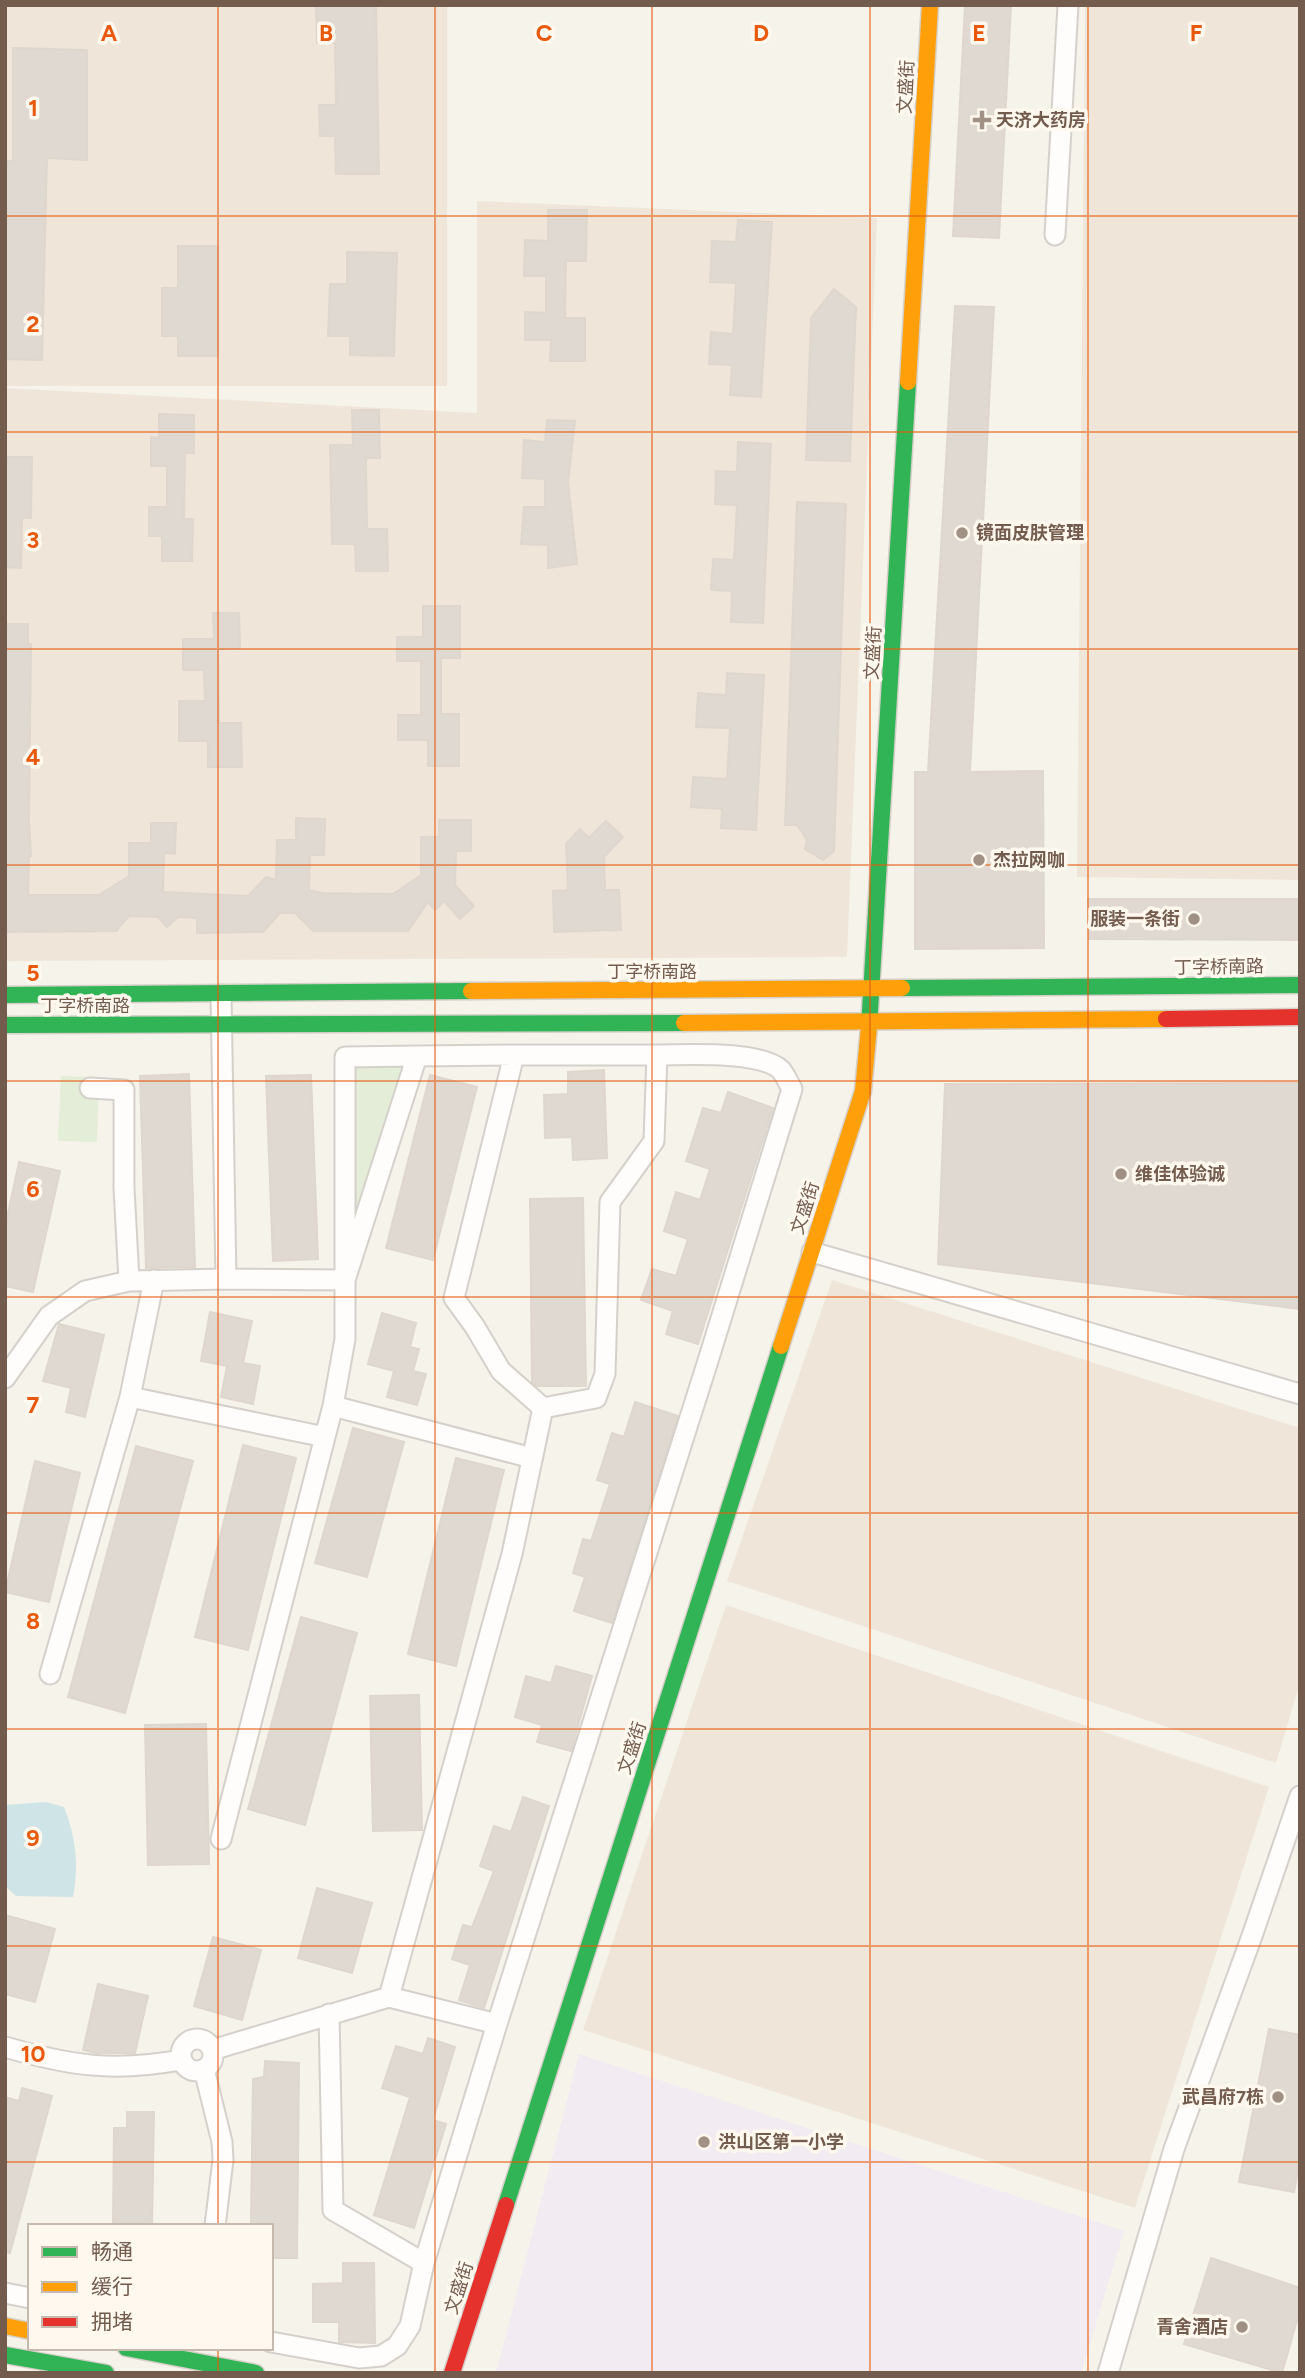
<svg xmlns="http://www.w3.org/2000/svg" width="1305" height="2378" font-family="Figtree,'Noto Sans SC',sans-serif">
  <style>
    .residential { fill: #efe6d9 }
    .education { fill: #f3ebf2 }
    .green { fill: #e3edd7 }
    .water { fill: #cee4e6 }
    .building { fill: #e0d9d1; stroke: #dfd6ce; stroke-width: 2 }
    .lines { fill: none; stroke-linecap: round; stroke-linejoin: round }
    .street-casing { stroke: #d5d0ca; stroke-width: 23 }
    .fast-casing { stroke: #d6d0c9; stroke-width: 19 }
    .slow-casing { stroke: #d6d0c9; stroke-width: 19 }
    .jam-casing { stroke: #d6d0c9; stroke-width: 19 }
    .street { stroke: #fefdfc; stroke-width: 19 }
    .fast { stroke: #30b455; stroke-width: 16 }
    .slow { stroke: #ff9f0a; stroke-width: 16 }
    .jam { stroke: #e5322d; stroke-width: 16 }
    .grid { fill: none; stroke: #e8590c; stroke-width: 2; stroke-opacity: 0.55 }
    .poi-dot { fill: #a19084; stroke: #fef8ee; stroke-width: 2.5 }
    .labels { text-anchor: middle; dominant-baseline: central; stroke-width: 7; stroke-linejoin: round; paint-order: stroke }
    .street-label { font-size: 18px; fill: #735b4d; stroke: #fef8ee }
    .poi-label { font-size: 18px; font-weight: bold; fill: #735b4d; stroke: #fef8ee; text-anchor: start }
    .grid-label { font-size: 23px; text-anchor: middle; font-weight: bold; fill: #e8590c; stroke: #fef8ee; stroke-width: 7; stroke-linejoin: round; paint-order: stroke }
  </style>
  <rect width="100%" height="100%" fill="#f6f3eb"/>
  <path class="residential" d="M5,5h442v381h-442z
    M1085,5h215v875l-223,-3z
    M477,201l400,17 -30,739 -842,4v-573l472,25z
    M832,1280l468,148v255l-24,80 -549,-182z
    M726,1605l543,182 -134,421 -552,-178z"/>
  <path class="education" d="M579,2054l545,177 -43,142h-585z"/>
  <path class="green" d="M355,1066l50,1 -51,166z
    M61,1076l38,1 -2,65 -39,-1z"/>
  <path class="water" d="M46,1802l18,5c12,30 15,59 9,90l-57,-1 -11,-10v-81z"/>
  <path class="building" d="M376,5l3,169h-43l-1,-38h-15l-1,-31h17l-1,-62h-18l-1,-37z
    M965,5h46l-12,233 -46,-2z
    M13,48l74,2v110l-40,-2 -5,202 -36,-1 -1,-198h8z
    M548,210h39l-1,51h-20l-1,57h20v43h-35l1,-21h-26v-28l21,1v-37h-22l1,-36 23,1z
    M738,220l34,2 -11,175 -31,-2 2,-30 -23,-1 2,-32 22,2 3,-51 -26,-1 2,-41 24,1z
    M178,246h40v110h-40v-20h-16v-48h16z
    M347,252l50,1 -3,103 -44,-1v-19h-22l2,-52h17z
    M834,289l22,18 -6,154 -44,-1 5,-142z
    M955,306l39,1 -24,465 73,-1 1,177 -129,1v-177h13z
    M352,410h27l1,48h-14l1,71h20l1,42h-32l-1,-27h-23l-2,-99h23z
    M159,414l35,1v38h-9l-1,66h9l-1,42h-30v-25h-13v-29h18v-41h-16v-29l8,1z
    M547,420l28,1 -7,61 9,82 -29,4v-23l-27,-1 3,-37h21v-28l-23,-1 2,-38 21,2z
    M738,442l33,2 -8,179 -32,-1 1,-31 -21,-1 2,-31 21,1 3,-55 -22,-1 1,-33 21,1z
    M5,457h27l-1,61h-9l-1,50 -16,-1z
    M797,502l49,2 -12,347 -11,9 -18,-11 2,-9 -10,-15h-12z
    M423,606h37v52h-19v56h18v52h-31v-26h-30v-25h23v-54h-24v-24h26z
    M213,613h26l1,35 -22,1 1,74h22l1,44h-34v-26h-29v-40h26l-1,-31h-21v-31h31z
    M5,624h23v20h3l-2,177 2,35h-2l-1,39h71l30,-19v-33h22v-20h25l-1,31 -11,-1 -1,39 85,4 18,-19 10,3 1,-40h19v-22l29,1 -1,36h-14l-1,35 13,3 71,1 28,-19v-38h18v-17h32v31h-15l-1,34 19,21 -14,13 -16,-18 -9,9 -7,-8 -20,29h-95l-18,-18h-15l-17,19 -66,1v-15l-19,-1 -11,10 -9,-10 -29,-1 -13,15 -111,1z
    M727,673l37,2 -8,155 -35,-2 1,-19 -31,-2 2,-30 34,2 3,-51 -34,-1 2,-34 28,2z
    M606,821l17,16 -19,20 1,33h14l2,40 -67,2 -1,-41 15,-1 -2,-46 14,-15 9,9z
    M1088,899h212v41l-211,-1z
    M604,1070l3,88 -34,2 -1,-23 -27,1 -1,-43 24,-1v-22z
    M189,1074l6,193 -49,1 -6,-192z
    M311,1075l7,184 -45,2 -7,-185z
    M430,1075l47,12 -44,173 -47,-12z
    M1300,1083v226l-362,-45 7,-180z
    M728,1092l45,16 -75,236 -32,-10 7,-23 -32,-11 11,-31 24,7 12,-37 -24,-8 12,-39 24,8 10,-31 -24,-8 17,-53 18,5z
    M19,1162l41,9 -27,121 -28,-6v-59z
    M583,1198l3,188h-49l-5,-4 -2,-183z
    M210,1312l42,9 -9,42 17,3 -7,38 -32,-7 6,-31 -26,-5z
    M382,1313l34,10 -6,24 9,2 -6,22 13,3 -9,31 -30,-8 7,-26 -26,-7z
    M59,1324l45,11 -19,82 -19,-5 5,-24 -28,-7z
    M635,1402l43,14 -66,207 -38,-12 11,-34 -12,-4 10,-34 8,2 19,-57 -13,-4 15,-47 12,4z
    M353,1428l51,14 -37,135 -52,-14z
    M243,1445l53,13 -48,192 -53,-13z
    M136,1446l57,15 -68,252 -57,-16z
    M456,1458l48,12 -48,196 -48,-12z
    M35,1461l45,12 -31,129 -44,-10z
    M301,1617l56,16 -52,192 -57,-16z
    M556,1666l36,10 -21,75 -34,-9 5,-17 -27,-8 11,-41 25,7z
    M419,1695l3,135 -49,1 -3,-135z
    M206,1724l3,140 -61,1 -3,-140z
    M523,1797l26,9 -65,202 -25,-8 11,-35 -18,-6 11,-34 9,2 22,-56 -14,-5 14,-40 17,6z
    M317,1888l55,15 -20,70 -54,-15z
    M5,1915l50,14 -20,73 -30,-8z
    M213,1937l48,13 -19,70 -48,-14z
    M98,1984l50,12 -13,57h-39l-13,-3z
    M1269,2029l31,6v125l-6,32 -55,-10z
    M428,2038l27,9 -22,73 13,4 -32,104 -40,-13 36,-118 -28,-9 14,-42 27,8z
    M265,2061l34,2 -2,195h-26v-32h-20l2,-147 11,-2z
    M22,2088l30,8 -42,157 -5,-1v-155l14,4z
    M127,2112h27l-2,114h-39l1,-98h13z
    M1211,2258l89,30v22l-18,63 -98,-29z
    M343,2263h31l1,80 -36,-1v-20h-26v-38l30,-1z"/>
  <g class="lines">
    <defs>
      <path id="street" d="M1055,235l13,-230
        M221,995l5,284 119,1v-223l72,-1 -72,224v59l-12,67 -112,433
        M514,1055h143l-3,86 -44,61 -5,172 -9,24 -53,10 -31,146 -123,443 108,27 210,-660 85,-275c-3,-5 -7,-14 -11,-19 -22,-20 -95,-15 -124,-15
        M417,1056l97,-1 -60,243 21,29 26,44 42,37
        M90,1088l34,2v98l5,93 97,-2
        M812,1252l488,142
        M154,1280l-24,117 195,40
        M5,1378l44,-62 36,-25 44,-10
        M333,1406l199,52
        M50,1674l80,-277
        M181 2055a16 16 0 1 1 32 0a16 16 0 1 1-32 0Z
        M5,2047c66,19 108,25 176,13
        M212,2050l177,-53
        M204,2069l18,73 1,18 -8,66
        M424,2263l73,-239
        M5,2293l25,5
        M271,2342l88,16 22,-2 16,-10 13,-20 14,-63 -91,-53 -4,-196
        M1108,2373l66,-224 78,-213 48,-140"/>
      <path id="fast" d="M902,988l398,-3
        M5,995l466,-4
        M5,1025l679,-2
        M869,1027l39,-645
        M506,2205l275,-859
        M126,2348l130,25
        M5,2355l101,18"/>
      <path id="slow" d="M908,382l22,-377
        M471,991l431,-3
        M684,1023l482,-4
        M781,1346l82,-255 6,-64
        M5,2326l25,5"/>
      <path id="jam" d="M1166,1019l134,-2
        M452,2373l54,-168"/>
    </defs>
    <use href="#street" class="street-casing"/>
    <use href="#fast" class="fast-casing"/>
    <use href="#slow" class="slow-casing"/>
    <use href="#jam" class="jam-casing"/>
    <use href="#street" class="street"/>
    <use href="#fast" class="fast"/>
    <use href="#slow" class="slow"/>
    <use href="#jam" class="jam"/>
  </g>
  <path class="grid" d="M218,5v2221M435,5v2368M652,5v2368M870,5v2368M1088,5v2368M5,216h1295M5,432h1295M5,649h1295M5,865h1295M5,1081h1295M5,1297h1295M5,1513h1295M5,1729h1295M5,1946h1295M5,2162h1295M218,2348v25"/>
  <g class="poi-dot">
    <path d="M978.5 109.5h7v7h7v7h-7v7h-7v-7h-7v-7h7z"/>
    <circle cx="962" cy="533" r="7"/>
    <circle cx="979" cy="860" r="7"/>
    <circle cx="1194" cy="919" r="7"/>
    <circle cx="1121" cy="1174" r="7"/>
    <circle cx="1278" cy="2097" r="7"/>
    <circle cx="704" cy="2142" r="7"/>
    <circle cx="1242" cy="2327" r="7"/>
  </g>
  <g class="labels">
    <g class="street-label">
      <text transform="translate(906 87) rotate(-87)">文盛街</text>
      <text transform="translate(873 653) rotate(-87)">文盛街</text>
      <text transform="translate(1219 967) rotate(-1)">丁字桥南路</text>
      <text x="652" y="972">丁字桥南路</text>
      <text x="85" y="1006">丁字桥南路</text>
      <text transform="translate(805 1208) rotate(-72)">文盛街</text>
      <text transform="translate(632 1748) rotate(-72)">文盛街</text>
      <text transform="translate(459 2288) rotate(-72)">文盛街</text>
    </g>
    <g class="poi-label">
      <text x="996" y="120">天济大药房</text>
      <text x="976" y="533">镜面皮肤管理</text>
      <text x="993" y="860">杰拉网咖</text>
      <text x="1180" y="919" text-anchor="end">服装一条街</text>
      <text x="1135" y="1174">维佳体验诚</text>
      <text x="1264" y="2097" text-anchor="end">武昌府7栋</text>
      <text x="718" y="2142">洪山区第一小学</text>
      <text x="1228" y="2327" text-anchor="end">青舍酒店</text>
    </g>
  </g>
  <g class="grid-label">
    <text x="109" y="41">A</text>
    <text x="326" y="41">B</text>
    <text x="544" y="41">C</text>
    <text x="761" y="41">D</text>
    <text x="979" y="41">E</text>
    <text x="1196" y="41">F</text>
    <text x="33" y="116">1</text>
    <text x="33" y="332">2</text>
    <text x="33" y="548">3</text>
    <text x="33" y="765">4</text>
    <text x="33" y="981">5</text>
    <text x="33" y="1197">6</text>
    <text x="33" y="1413">7</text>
    <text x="33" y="1629">8</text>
    <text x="33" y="1846">9</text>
    <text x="33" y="2062">10</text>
  </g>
  <rect width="1305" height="2378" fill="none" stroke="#735b4d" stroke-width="14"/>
  <rect x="28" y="2224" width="245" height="126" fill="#fef8ee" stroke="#c6b9ae" stroke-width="2"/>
  <rect x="42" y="2247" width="35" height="10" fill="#30b455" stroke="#c6b9ae" stroke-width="2"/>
  <text x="91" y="2259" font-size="21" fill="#735b4d">畅通</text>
  <rect x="42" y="2282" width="35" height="10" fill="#ff9f0a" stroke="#c6b9ae" stroke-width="2"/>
  <text x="91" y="2294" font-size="21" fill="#735b4d">缓行</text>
  <rect x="42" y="2317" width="35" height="10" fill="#e5322d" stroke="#c6b9ae" stroke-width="2"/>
  <text x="91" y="2329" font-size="21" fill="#735b4d">拥堵</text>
</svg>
